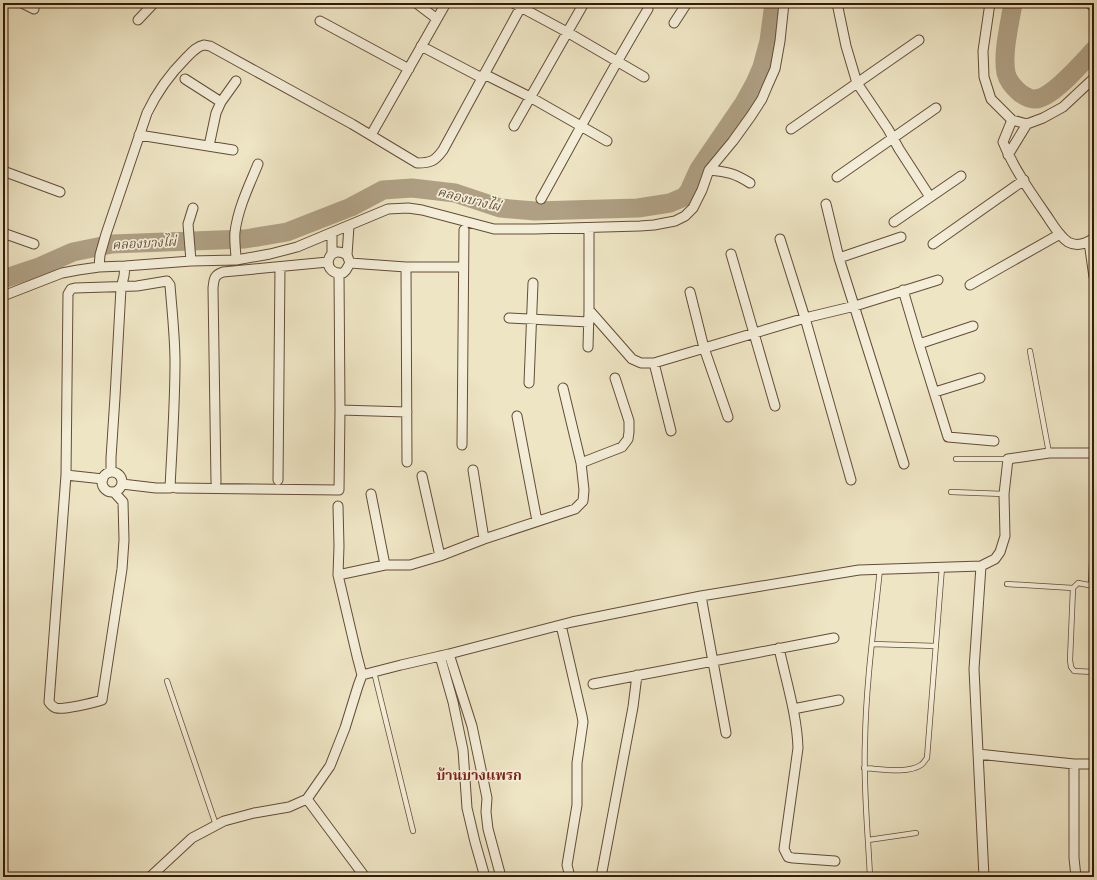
<svg xmlns="http://www.w3.org/2000/svg" width="1097" height="880" font-family="Alegreya,'Noto Serif Thai',serif">
  <style>
    .lines { fill: none; stroke-linecap: round; stroke-linejoin: round }
    .river { stroke: #afa084; stroke-width: 19 }
    .service-casing { stroke: #644d36; stroke-width: 6 }
    .minor-casing { stroke: #644d36; stroke-width: 11 }
    .service { stroke: #f4eed9; stroke-width: 4.5 }
    .minor { stroke: #f4eed9; stroke-width: 9 }
    .labels { text-anchor: middle; dominant-baseline: central; stroke-width: 3.5; stroke-linejoin: round; paint-order: stroke }
    .water-label { font-size: 13px; font-style: italic; fill: #665039; stroke: #f4eed9 }
    .quarter-label { font-size: 14px; font-weight: bold; fill: #7a1f14; stroke: #f4eed9 }
  </style>
  <rect width="100%" height="100%" fill="#eee5c4"/>
  <filter id="stains"><feTurbulence type="fractalNoise" baseFrequency=".005" numOctaves="4"/><feColorMatrix values="0 0 0 0 .2 0 0 0 0 .09 0 0 0 0 .02 0 0 0 .5 -.17"/></filter>
  <radialGradient id="worn" r=".72"><stop offset=".6" stop-color="#630" stop-opacity="0"/><stop offset="1" stop-color="#630" stop-opacity=".3"/></radialGradient>
  <g class="lines">
    <path class="river" d="M1013,3c-3,20 -11,50 -7,70 2,8 8,15 14,20 6,4 12,8 20,5 16,-5 42,-35 54,-48
      M3,279l36,-12 34,-15 39,-8 133,-5 42,-7 64,-25 32,-17 29,-2 43,5 45,15 35,3 103,-3 32,-5 14,-6 5,-6 10,-22 45,-66 11,-20 7,-16 7,-26 5,-38"/>
    <defs>
      <path id="service" d="M1030,351l19,102
        M956,459h52
        M951,492l53,2
        M1007,584l66,4
        M1091,586l3,-79
        M1094,586l-16,-3 -5,5 -3,72 1,7 3,4 20,1
        M873,644l63,2
        M374,672l39,159
        M167,681l49,144
        M864,768c17,1 43,6 57,-3 3,-2 4,-5 6,-7l15,-191
        M868,840l48,-7
        M870,877c-2,-45 -7,-91 -5,-136 1,-58 9,-115 15,-172"/>
      <path id="minor" d="M22,3l12,6
        M416,3l21,16
        M513,3l54,29 77,45
        M837,3l9,43 11,37 31,46 11,20 31,48
        M990,3l-7,48 1,26 7,22 21,21 15,4
        M1089,3l5,4
        M138,20l16,-17
        M320,21l89,48
        M674,23l13,-20
        M421,46l61,32
        M484,74l46,23 77,44
        M185,79l36,23
        M1012,120l-9,22c11,27 28,51 44,74 6,9 12,20 21,26 9,5 19,1 26,-4
        M514,126l70,-123
        M791,129l128,-89
        M139,135l94,15
        M371,135l75,-132
        M209,146l7,-33 5,-11 15,-21
        M1008,155l19,-31 16,-6 20,-11 31,-29
        M709,170c19,2 25,3 41,13
        M3,171l57,21
        M837,177l99,-69
        M541,199c35,-63 69,-127 107,-190
        M826,204l13,54 65,206
        M894,222l67,-46
        M3,233l31,11
        M780,239l25,79 46,162
        M1089,242l5,35
        M933,244l91,-64
        M332,254v-21
        M731,254l44,152
        M347,255c-21,-13 -27,21 -4,18l3,-3 4,-7 -3,-8 2,-29
        M839,258l62,-21
        M236,260c0,-9 -2,-19 -1,-28 3,-24 14,-46 23,-68
        M191,261l-3,-37 5,-16
        M350,263l56,4h57
        M99,267l1,-12 6,-21 41,-121c10,-21 23,-39 39,-55 5,-5 11,-12 18,-13 2,0 4,1 6,1l142,78 65,39c14,0 18,-2 26,-13l80,-147
        M406,267l1,195
        M970,285l90,-51
        M903,290l16,54 29,93 46,4
        M690,292l14,56 24,69
        M3,296l59,-23 16,-3 21,-3 26,-1 66,-5 45,-1 34,-6 27,-7 91,-38 20,-1 14,2 72,19h40l106,-3 14,-1 21,-4 10,-5 8,-8 9,-18 7,-20 24,-29 18,-25 11,-17 5,-12 8,-18 5,-28 4,-38
        M589,310l43,49 9,4h13l151,-45 50,-12 83,-26
        M509,318l80,4
        M919,344l54,-18
        M588,347l1,-37v-82
        M654,363l17,68
        M529,383l4,-100
        M935,392l45,-14
        M340,410l67,2
        M517,416l20,105
        M462,445l2,-215
        M581,463l41,-16 6,-8 1,-7v-11l-14,-43
        M473,470l11,69
        M102 482a10 10 0 1 1 20 0a10 10 0 1 1-20 0Z
        M111,472v-14l4,-61 6,-109 3,-12 1,-10
        M66,475l37,4
        M422,476l18,80
        M278,480l2,-213
        M216,482l-3,-194c1,-9 1,-13 10,-16l105,-10
        M176,488l163,2 1,-80 -1,-137
        M114,492l9,10 1,38 -2,29 -20,131c-9,3 -38,10 -46,8 -3,-1 -5,-3 -7,-6l17,-227 2,-181 3,-5 4,-1 62,-2 30,-5 3,4c2,26 5,52 5,77 0,42 -3,84 -5,126h-14l-34,-4
        M371,494l14,71
        M981,566l-7,103 10,208
        M338,575l47,-10h25l30,-9 44,-17 91,-30 8,-8 1,-11 -3,-27 -18,-75
        M701,596l25,137
        M561,625l21,91 1,6 -6,41v42l-10,60 3,12
        M779,648c7,33 18,67 19,100l-14,101 4,8 5,1 42,3
        M449,654l23,72 15,72 -1,14 2,17 13,48
        M440,656l13,46 10,48 4,58 8,34 10,35
        M362,675l39,-10 48,-11 123,-32 129,-26 158,-26 122,-4 14,-7 5,-7 5,-16 -1,-42 4,-35 41,-6h45
        M593,684l241,-46
        M793,709l46,-9
        M978,754l96,10h20
        M1074,764v94l2,19
        M307,799l58,78
        M150,877l42,-39 32,-17 30,-8 35,-6 18,-8 23,-33 15,-38 13,-42 4,-11 -5,-19 -19,-81 1,-29 -1,-40
        M601,877l32,-170 4,-32"/>
    </defs>
    <use href="#service" class="service-casing"/>
    <use href="#minor" class="minor-casing"/>
    <use href="#service" class="service"/>
    <use href="#minor" class="minor"/>
  </g>
  <g class="labels">
    <g class="water-label">
      <text transform="translate(469 199) rotate(14)">คลองบางไผ่</text>
      <text transform="translate(144 243) rotate(-3)">คลองบางไผ่</text>
    </g>
    <g class="quarter-label">
      <text x="479" y="775">บ้านบางแพรก</text>
    </g>
  </g>
  <rect width="1097" height="880" fill="none" stroke="#eee5c4" stroke-width="16"/>
  <rect x="4" y="4" width="1089" height="872" fill="none" stroke="#361a07" stroke-width="2"/>
  <rect x="8" y="8" width="1081" height="864" fill="none" stroke="#361a07"/>
  <rect width="100%" height="100%" filter="url(#stains)"/>
  <rect width="100%" height="100%" fill="url(#worn)"/>
</svg>
